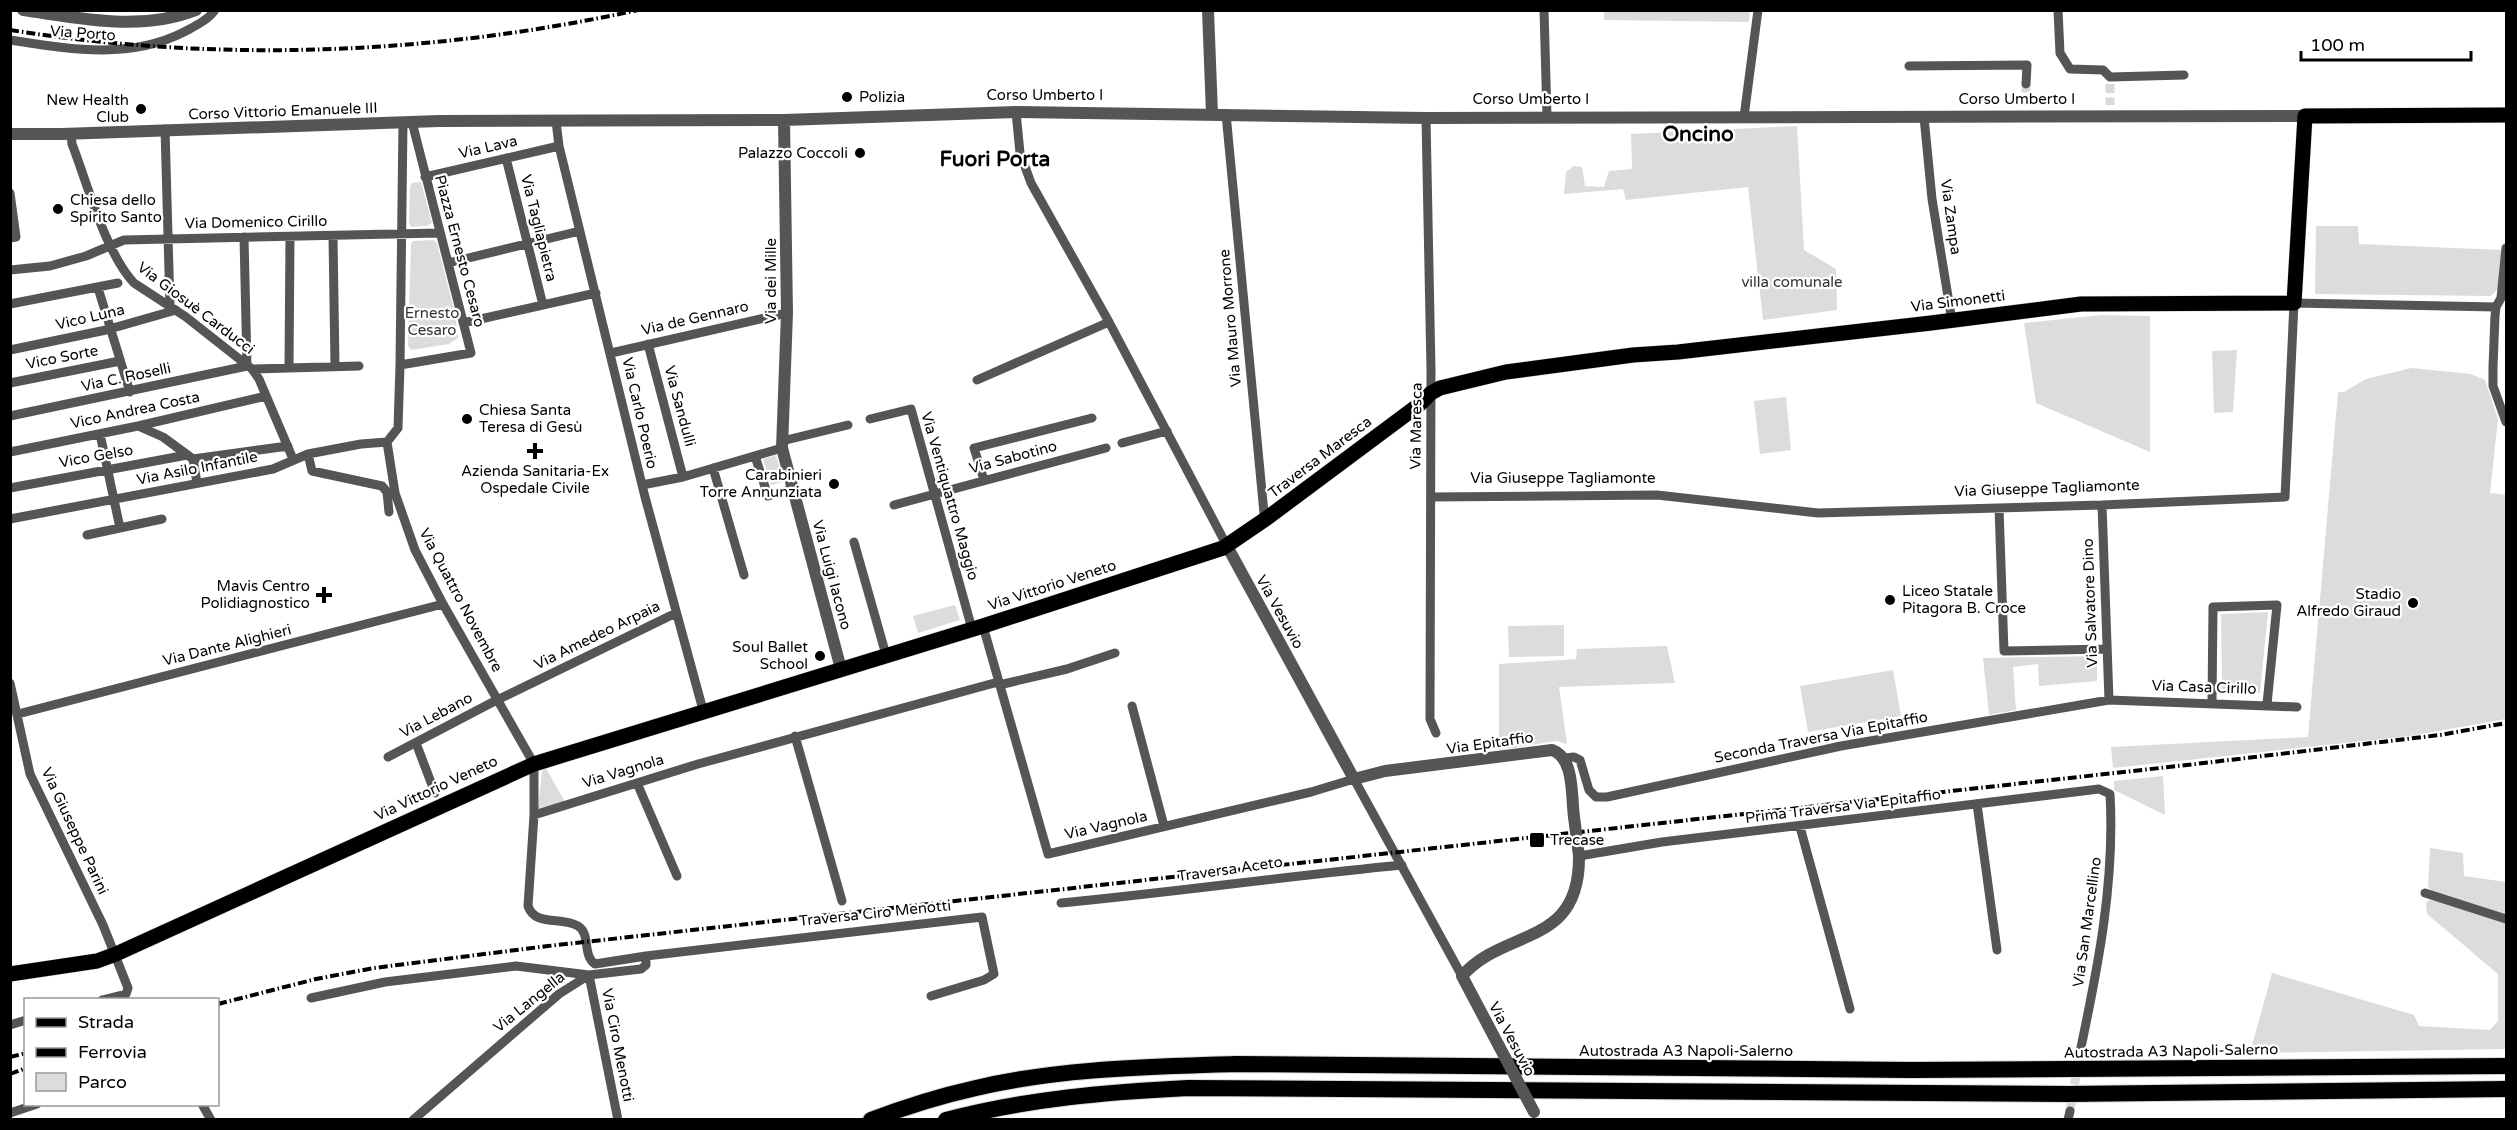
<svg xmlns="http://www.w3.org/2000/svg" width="2517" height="1130" font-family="'Varela Round',sans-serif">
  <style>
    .green { fill: #dcdcdc }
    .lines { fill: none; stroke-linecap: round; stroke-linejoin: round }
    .minor-tunnel { stroke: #d9d9d9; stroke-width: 9; stroke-dasharray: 9 4.5; stroke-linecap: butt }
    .primary-casing { stroke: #dbdbdb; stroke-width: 16 }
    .motorway-casing { stroke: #dbdbdb; stroke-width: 18 }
    .minor { stroke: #555; stroke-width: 9 }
    .tertiary { stroke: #555; stroke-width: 12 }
    .primary { stroke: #000; stroke-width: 15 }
    .motorway { stroke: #000; stroke-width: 16 }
    .rail { stroke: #000; stroke-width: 4; stroke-dasharray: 9 3 1.5 3; stroke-linecap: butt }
    .tertiary-bridge { stroke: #555; stroke-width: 12 }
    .poi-dot { fill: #000; stroke: #fff; stroke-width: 2 }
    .labels { text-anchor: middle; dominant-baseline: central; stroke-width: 4.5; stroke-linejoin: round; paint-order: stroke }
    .street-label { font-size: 15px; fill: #000; stroke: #fff }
    .poi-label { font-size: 15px; fill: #000; stroke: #fff; text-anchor: end }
    .park-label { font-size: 15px; fill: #333; stroke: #fff }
    .district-label { font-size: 21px; font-weight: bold; fill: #000; stroke: #fff }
  </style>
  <rect width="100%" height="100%" fill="#fff"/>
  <path class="green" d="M1604,11v-1l146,1 -1,11 -145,-2z
    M1797,126l7,124 32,19 1,41 -74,10 -15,-133 -122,13 -3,-11 -59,5 2,-22 8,-6 8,1 3,19 19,1 5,-16 23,-2 -1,-35z
    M421,182l11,41 -5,3 -16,1 -2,-5 1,-35 2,-4z
    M2316,226h42l1,18 143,6 -3,38 -8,8 -176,-2z
    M433,240l4,3 18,70 3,25 -9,6 -38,6 -3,-4 3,-102 2,-3z
    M2101,315l49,1v136l-114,-49 -12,-80z
    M2237,350l-4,62 -19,1 -2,-62z
    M2411,368l60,6 14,6 13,39 -8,74 16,2v224l-96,17 -297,32 -2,-21 197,-10 30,-345h6l22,-13z
    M1786,397l5,53 -31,4 -6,-53z
    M776,455l8,27 -13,3 -8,-26z
    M955,605l5,15 -42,13 -5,-17z
    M2268,612l-8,81 -38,1 -1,-80z
    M1564,625v31l-55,1 -1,-31z
    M1667,646l8,37 -116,4 8,57 -11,-3 -57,9v-86l77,-5 1,-10z
    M2097,656v25l-58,5 -1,-22 -25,3 3,43 -27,5 -6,-57z
    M1893,670l8,46 -93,16 -8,-46z
    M546,768l19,34 -25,6h-2l4,-37z
    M2163,776l2,39 -51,-25v-9z
    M2430,848l33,5 1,23 42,6v33l-72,-22 -6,-6z
    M2429,900l9,1 68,22v126l-256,4 22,-80 142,42 5,11 71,4 8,-9v-47l-71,-60 -1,-11z"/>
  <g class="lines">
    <path class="minor-tunnel" d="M2110,84v21
      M2026,106v-22
      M2070,1111l10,-59"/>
    <defs>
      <path id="primary" d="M10,974l87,-13 19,-7 418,-190 449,-138 240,-78 44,-30 153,-114 11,-11 9,-5 66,-16 127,-17 45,-3 253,-29 150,-19 213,-1 11,-187 201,-1"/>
      <path id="motorway" d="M871,1120c34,-13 69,-24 105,-32 85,-20 173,-21 259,-24l676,6 595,-4
        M946,1120c80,-21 160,-28 242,-32l880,6 438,-5"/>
    </defs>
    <use href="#primary" class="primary-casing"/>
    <use href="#motorway" class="motorway-casing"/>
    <path class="minor" d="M1544,10l3,107
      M2058,10l2,43 10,16 33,1 7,7 74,-2
      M10,40c59,9 119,20 174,-8 11,-6 24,-12 31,-22
      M1909,66l118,-1 -1,19
      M1016,112l4,41 11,30 78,139 118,224
      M1226,114l38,399 3,5
      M1744,117l14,-107
      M1924,117l8,82 20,122
      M1426,118l5,252 -1,349 6,14
      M556,121l3,25 86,351 58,213
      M403,122l-3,243 71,-12 -59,-231
      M165,129l5,178
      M71,134l1,10c16,41 33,108 62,139l52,34 66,52 7,10 34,80
      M506,158l37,147
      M425,177l134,-31
      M10,193l6,44 -6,1
      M333,236l2,130
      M2506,248l-5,50 -5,9 -1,9 -2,51v19l13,36
      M448,263l132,-32
      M10,270l40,-4 36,-10 38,-16 316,-7
      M98,288l32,104
      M10,304l108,-21
      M463,323l133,-30
      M648,344l35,133
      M10,350l96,-20 70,-20
      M611,353l176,-40
      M289,368l1,-131
      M252,369l107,-3
      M977,380l132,-58
      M10,383l110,-22
      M10,416l237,-50 -3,-129
      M870,419l41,-10 61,220
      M138,426l25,11 30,22 4,24
      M100,434l20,94
      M782,441l66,-16
      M387,442l8,51 20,57 28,54 91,160v51l-6,91c7,21 34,10 50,20 13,8 4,29 17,38l51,-8v9l-5,4 -52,6 29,145
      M387,442l11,-14 2,-63
      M1122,443l45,-12
      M10,452l128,-26 128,-30
      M308,454l4,17 70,15 5,6 2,20
      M755,456l13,40 25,-7
      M193,459l95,-13
      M713,468l31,107
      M984,480l-10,-32 118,-30
      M642,485l41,-8 99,-29
      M10,488l177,-33
      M1431,497l226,-2 161,18 284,-8 183,-8 9,-194 202,4
      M894,505l212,-57
      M2102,505l7,195
      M1999,508l5,143 103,-2
      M10,519l263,-50 35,-15 53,-10 26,-2
      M87,535l75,-16
      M854,542l32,113
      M983,626l65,228 263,-62 43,-13 108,197
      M10,683l20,91 73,151 25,63 -2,6 -24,6
      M999,685l68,-16 48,-16
      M2212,702l1,-95 64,-2 -10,99
      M1132,706l32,120
      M18,714l425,-110
      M795,736l47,165
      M416,743l19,50
      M388,757l105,-55 183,-89
      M1565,758l9,-1 6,3 9,30 7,7h11l234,-51 268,-46 188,7
      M637,783l40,93
      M1977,804l20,146
      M534,815l164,-51 300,-82
      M1800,827l50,182
      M1579,856l83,-14 437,-53 11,5c5,88 -12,173 -30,258
      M2425,893l81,26
      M1061,903c114,-11 227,-27 341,-38
      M646,956l336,-39 12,57 -10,6 -53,16
      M311,998l74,-16 131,-16 73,9 -30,19 -146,126
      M10,1025l16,-5
      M202,1104l9,16
      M10,1113l27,-9
      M2068,1120l2,-9"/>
    <path class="tertiary" d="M23,10c57,8 117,22 173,0
      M1208,10l4,104
      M784,120l3,193 -5,135 59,221
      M10,134h52l377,-13 345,-1 232,-8 410,6 879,-2
      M1227,546l127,233 31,-8 167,-21c23,8 19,46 22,67
      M1499,1046l-37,-70c43,-49 118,-28 117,-120"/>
    <use href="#primary" class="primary"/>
    <use href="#motorway" class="motorway"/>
    <path class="rail" d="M10,30c208,33 423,25 628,-20
      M218,1004l98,-25 58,-11 174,-22 1639,-181 253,-30 66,-12
      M10,1057l16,-4
      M10,1074l16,-6"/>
    <path class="tertiary-bridge" d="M1574,817l5,39
      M1499,1046l35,66"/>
  </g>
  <g class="poi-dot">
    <circle cx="847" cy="97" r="6"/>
    <circle cx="141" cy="109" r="6"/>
    <circle cx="860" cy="153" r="6"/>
    <circle cx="58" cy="209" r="6"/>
    <circle cx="467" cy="419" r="6"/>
    <path d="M532 442h6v6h6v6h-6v6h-6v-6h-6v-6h6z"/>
    <circle cx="834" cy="484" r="6"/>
    <path d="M321 586h6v6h6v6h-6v6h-6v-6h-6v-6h6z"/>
    <circle cx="1890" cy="600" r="6"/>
    <circle cx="2413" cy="603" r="6"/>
    <circle cx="820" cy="656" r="6"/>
    <rect x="1529" y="832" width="16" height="16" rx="3"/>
  </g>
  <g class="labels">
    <g class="street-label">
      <text transform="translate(83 33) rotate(4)">Via Porto</text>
      <text x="1045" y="95">Corso Umberto I</text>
      <text x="1531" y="99">Corso Umberto I</text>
      <text x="2017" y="99">Corso Umberto I</text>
      <text transform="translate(283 111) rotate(-2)">Corso Vittorio Emanuele III</text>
      <text transform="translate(488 147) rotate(-13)">Via Lava</text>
      <text transform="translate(1951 217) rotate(82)">Via Zampa</text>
      <text transform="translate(256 222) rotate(-1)">Via Domenico Cirillo</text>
      <text transform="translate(539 228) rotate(76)">Via Tagliapietra</text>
      <text transform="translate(460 251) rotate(75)">Piazza Ernesto Cesaro</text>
      <text transform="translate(771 281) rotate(-90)">Via dei Mille</text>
      <text transform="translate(1958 301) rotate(-7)">Via Simonetti</text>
      <text transform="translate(196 308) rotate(37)">Via Giosuè Carducci</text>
      <text transform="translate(90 317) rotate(-13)">Vico Luna</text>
      <text transform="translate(695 318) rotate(-13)">Via de Gennaro</text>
      <text transform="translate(1230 318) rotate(-95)">Via Mauro Morrone</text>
      <text transform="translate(62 357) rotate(-11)">Vico Sorte</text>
      <text transform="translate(126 377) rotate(-12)">Via C. Roselli</text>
      <text transform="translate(680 406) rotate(75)">Via Sandulli</text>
      <text transform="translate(135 410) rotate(-12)">Vico Andrea Costa</text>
      <text transform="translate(640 413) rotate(77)">Via Carlo Poerio</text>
      <text transform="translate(1416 426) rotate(-89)">Via Maresca</text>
      <text transform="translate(96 456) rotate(-10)">Vico Gelso</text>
      <text transform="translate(1013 457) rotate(-15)">Via Sabotino</text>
      <text transform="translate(1320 457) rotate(-37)">Traversa Maresca</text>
      <text transform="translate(197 468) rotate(-11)">Via Asilo Infantile</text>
      <text x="1563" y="478">Via Giuseppe Tagliamonte</text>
      <text transform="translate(2047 488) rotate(-2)">Via Giuseppe Tagliamonte</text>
      <text transform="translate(950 496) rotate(74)">Via Ventiquattro Maggio</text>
      <text transform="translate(832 575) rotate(75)">Via Luigi Iacono</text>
      <text transform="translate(1052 585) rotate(-18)">Via Vittorio Veneto</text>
      <text transform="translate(461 600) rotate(62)">Via Quattro Novembre</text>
      <text transform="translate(2090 603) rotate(-92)">Via Salvatore Dino</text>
      <text transform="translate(1280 612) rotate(61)">Via Vesuvio</text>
      <text transform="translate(597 635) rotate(-26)">Via Amedeo Arpaia</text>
      <text transform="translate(227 645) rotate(-14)">Via Dante Alighieri</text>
      <text transform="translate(2204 687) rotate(2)">Via Casa Cirillo</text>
      <text transform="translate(436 715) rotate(-28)">Via Lebano</text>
      <text transform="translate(1821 737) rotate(-11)">Seconda Traversa Via Epitaffio</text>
      <text transform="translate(1490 743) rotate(-8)">Via Epitaffio</text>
      <text transform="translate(623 771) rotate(-17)">Via Vagnola</text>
      <text transform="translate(436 788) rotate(-25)">Via Vittorio Veneto</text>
      <text transform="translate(1843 806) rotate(-7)">Prima Traversa Via Epitaffio</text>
      <text transform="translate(1106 825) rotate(-13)">Via Vagnola</text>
      <text transform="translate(75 831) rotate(65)">Via Giuseppe Parini</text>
      <text transform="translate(1230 869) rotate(-8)">Traversa Aceto</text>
      <text transform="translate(875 913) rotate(-6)">Traversa Ciro Menotti</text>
      <text transform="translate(2087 922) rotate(-82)">Via San Marcellino</text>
      <text transform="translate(529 1002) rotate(-39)">Via Langella</text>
      <text transform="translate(1512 1039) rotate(62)">Via Vesuvio</text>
      <text transform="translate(618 1045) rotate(79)">Via Ciro Menotti</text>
      <text x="1686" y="1051">Autostrada A3 Napoli-Salerno</text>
      <text transform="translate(2171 1051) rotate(-1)">Autostrada A3 Napoli-Salerno</text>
    </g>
    <g class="poi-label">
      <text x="859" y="97" text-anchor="start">Polizia</text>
      <text x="129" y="100">New Health<tspan x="129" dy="17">Club</tspan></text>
      <text x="848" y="153">Palazzo Coccoli</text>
      <text x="70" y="200" text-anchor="start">Chiesa dello<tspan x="70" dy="17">Spirito Santo</tspan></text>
      <text x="479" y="410" text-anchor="start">Chiesa Santa<tspan x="479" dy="17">Teresa di Gesù</tspan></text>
      <text x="535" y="471" text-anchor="middle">Azienda Sanitaria-Ex<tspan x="535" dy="17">Ospedale Civile</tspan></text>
      <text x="822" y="475">Carabinieri<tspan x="822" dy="17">Torre Annunziata</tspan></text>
      <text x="310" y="586">Mavis Centro<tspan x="310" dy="17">Polidiagnostico</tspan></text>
      <text x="1902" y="591" text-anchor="start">Liceo Statale<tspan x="1902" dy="17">Pitagora B. Croce</tspan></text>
      <text x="2401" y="594">Stadio<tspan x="2401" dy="17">Alfredo Giraud</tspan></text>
      <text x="808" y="647">Soul Ballet<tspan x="808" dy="17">School</tspan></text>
      <text x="1550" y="840" text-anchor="start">Trecase</text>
    </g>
    <g class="park-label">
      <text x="1792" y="282">villa comunale</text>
      <text x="432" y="313">Ernesto<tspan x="432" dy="17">Cesaro</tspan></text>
    </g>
    <g class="district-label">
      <text x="1698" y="134">Oncino</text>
      <text x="995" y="159">Fuori Porta</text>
    </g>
  </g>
  <rect width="2517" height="1130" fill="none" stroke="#000000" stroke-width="24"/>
  <rect x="24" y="998" width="195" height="108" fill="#ffffff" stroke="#999999" stroke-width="1.5"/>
  <rect x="36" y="1018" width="30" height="9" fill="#000000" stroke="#999999" stroke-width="1.5"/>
  <text x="78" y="1028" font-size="18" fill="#000000">Strada</text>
  <rect x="36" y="1048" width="30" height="9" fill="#000000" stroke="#999999" stroke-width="1.5"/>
  <text x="78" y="1058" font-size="18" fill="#000000">Ferrovia</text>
  <rect x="36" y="1073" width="30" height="18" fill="#dcdcdc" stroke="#999999" stroke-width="1.5"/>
  <text x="78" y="1088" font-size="18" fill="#000000">Parco</text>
  <path d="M2301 51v9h170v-9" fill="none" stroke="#000000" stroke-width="3"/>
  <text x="2310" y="51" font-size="18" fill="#000000" stroke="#ffffff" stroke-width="4.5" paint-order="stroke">100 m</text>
</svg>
